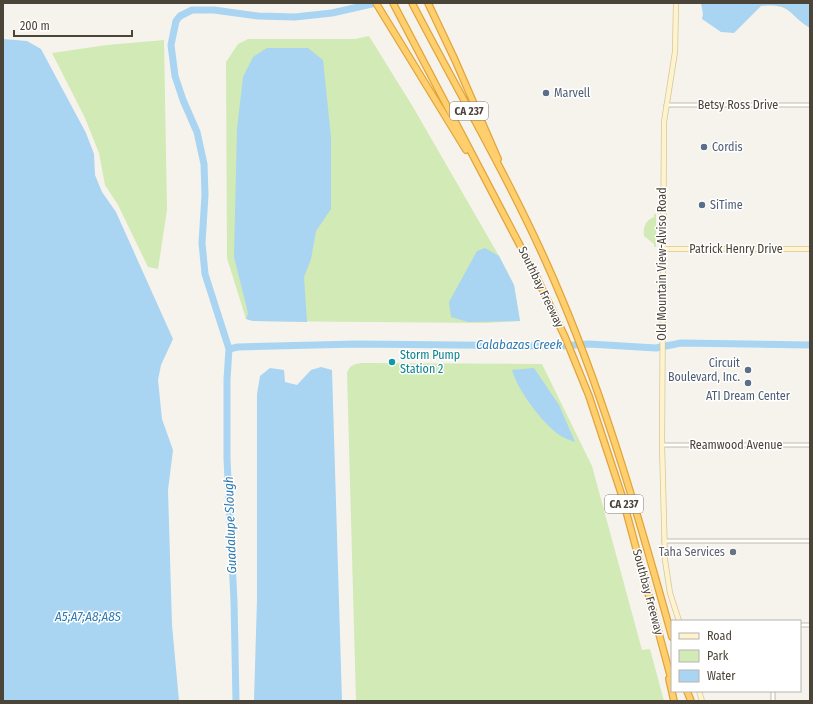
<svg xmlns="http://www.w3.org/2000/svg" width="813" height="704" font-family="'Fira Sans Condensed',sans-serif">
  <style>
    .green { fill: #d2eab5 }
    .water { fill: #a9d4f2 }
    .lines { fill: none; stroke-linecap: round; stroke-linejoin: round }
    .river { stroke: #a9d4f2; stroke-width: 7 }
    .street-casing { stroke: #c2bbae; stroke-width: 5 }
    .secondary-casing { stroke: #d6c79b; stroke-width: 6 }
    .highway-casing { stroke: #e0a43c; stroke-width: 8 }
    .street { stroke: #fff; stroke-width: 3 }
    .secondary { stroke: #fff3cd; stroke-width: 4.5 }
    .highway { stroke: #ffcf6e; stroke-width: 5.5 }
    .service-dot { fill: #5c6f8a; stroke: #fff; stroke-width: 1.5 }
    .culture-dot { fill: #0f9aa8; stroke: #fff; stroke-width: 1.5 }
    .worship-dot { fill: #6b7280; stroke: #fff; stroke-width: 1.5 }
    .labels { text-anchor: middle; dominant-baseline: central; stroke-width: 3; stroke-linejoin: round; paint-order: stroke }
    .shield { fill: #fff; stroke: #817c74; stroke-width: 1 }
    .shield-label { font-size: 11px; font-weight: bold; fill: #4b4439 }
    .service-label { font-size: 12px; fill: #4e5e75; stroke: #fff; text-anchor: start }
    .street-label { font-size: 12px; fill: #4b4439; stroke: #fff }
    .culture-label { font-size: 12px; fill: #0d838f; stroke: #fff; text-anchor: start }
    .worship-label { font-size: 12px; fill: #5b616d; stroke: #fff; text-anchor: end }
    .water-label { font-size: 13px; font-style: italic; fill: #2e7ab2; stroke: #fff }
  </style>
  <rect width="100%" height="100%" fill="#f6f3ec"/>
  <path class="green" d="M369,36l44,71 86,149 15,29 6,36 -35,2 -232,-2 -7,-2 -19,-61 -1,-196 12,-18 10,-5h107z
    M164,40l3,170 -9,59 -10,-2 -30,-62 -13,-20 -6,-32 -14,-35 -33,-65 55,-8z
    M654,214h2v33h-2v-3l-10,-8c-1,-9 1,-15 10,-19z
    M362,363l180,1 50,102 50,184 8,-1 14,52h-308l-9,-328c3,-8 7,-9 15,-10z"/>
  <path class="water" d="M701,3h109v25c-23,-14 -18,-25 -49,-22l-27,27 -13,-1 -19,-13 1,-5z
    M3,39l24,2 14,8 45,84 8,21 1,21 7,17 14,20 57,127 -12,26 -3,15 4,39 11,31 -5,40 4,135 7,76h-176z
    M267,48h41l15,12 8,77v72l-15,22 -5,28 -7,18 3,45 -54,-1 -7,-2 2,-6 -14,-56 3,-128 6,-52 10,-20z
    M485,248l14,8 15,29 6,36 -52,1 -17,-5 -2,-15 28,-51z
    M321,367l11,3 10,331h-88l3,-102v-205l3,-18 10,-8 14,2 1,12 12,3 14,-15z
    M534,368l25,37 16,37c-5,-2 -12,-4 -17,-8 -17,-13 -40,-43 -46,-64z"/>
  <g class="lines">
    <path class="river" d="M229,349l9,-2 119,-3 204,2 28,-2 67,4 25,-5 129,2
      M236,701l-2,-100 -7,-142v-80l2,-30 -24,-75 -3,-31 3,-48 -1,-31 -7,-32 -14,-32 -8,-24 -4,-31 5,-24 4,-5 12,-6h22l44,6 37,1 37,-4 44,-10"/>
    <defs>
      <path id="street" d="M666,105h144
        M662,445h148
        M664,541h146
        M800,625h10
        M773,691v10"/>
      <path id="secondary" d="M676,3l-1,49 -11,70 -2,323 3,115 5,33 9,28
        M663,249h147
        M699,691l3,10"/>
      <path id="highway" d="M376,3l90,147
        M393,3l143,273 29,61 24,59 33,100 50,186
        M412,3c51,98 108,194 150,296 46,110 78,223 110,338
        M428,3l27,57 43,99
        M669,679l5,22
        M687,691l4,10"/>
    </defs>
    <use href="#street" class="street-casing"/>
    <use href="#secondary" class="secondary-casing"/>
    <use href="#highway" class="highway-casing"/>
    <use href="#street" class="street"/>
    <use href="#secondary" class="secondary"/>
    <use href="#highway" class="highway"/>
  </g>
  <g class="service-dot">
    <circle cx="546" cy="93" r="4"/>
    <circle cx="704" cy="147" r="4"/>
    <circle cx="702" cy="205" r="4"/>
    <circle cx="748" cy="370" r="4"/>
    <circle cx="748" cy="383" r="4"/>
  </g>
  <circle class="culture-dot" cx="392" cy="362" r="4"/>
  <circle class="worship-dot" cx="733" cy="552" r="4"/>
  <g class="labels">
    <g class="shield">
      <rect x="450" y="102" width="38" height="18" rx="3"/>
      <rect x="605" y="495" width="38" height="18" rx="3"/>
    </g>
    <g class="shield-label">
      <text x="469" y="111">CA 237</text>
      <text x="624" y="504">CA 237</text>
    </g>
    <g class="service-label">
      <text x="554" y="93">Marvell</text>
      <text x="712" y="147">Cordis</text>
      <text x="710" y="205">SiTime</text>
      <text x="740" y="363" text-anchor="end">Circuit<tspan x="740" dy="14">Boulevard, Inc.</tspan></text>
      <text x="748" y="396" text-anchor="middle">ATI Dream Center</text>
    </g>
    <g class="street-label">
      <text x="738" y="105">Betsy Ross Drive</text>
      <text x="736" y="249">Patrick Henry Drive</text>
      <text transform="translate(662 264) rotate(-90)">Old Mountain View-Alviso Road</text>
      <text transform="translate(541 287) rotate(64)">Southbay Freeway</text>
      <text x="736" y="445">Reamwood Avenue</text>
      <text transform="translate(648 592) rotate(75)">Southbay Freeway</text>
    </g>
    <g class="culture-label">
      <text x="400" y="355">Storm Pump<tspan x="400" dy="14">Station 2</tspan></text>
    </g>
    <g class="worship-label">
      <text x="725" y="552">Taha Services</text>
    </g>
    <g class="water-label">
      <text x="519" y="344">Calabazas Creek</text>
      <text transform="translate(230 525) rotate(-92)">Guadalupe Slough</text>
      <text x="88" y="616">A5;A7;A8;A8S</text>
    </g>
  </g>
  <rect width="813" height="704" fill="none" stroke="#4b4439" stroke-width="8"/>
  <rect x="671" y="620" width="130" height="72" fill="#ffffff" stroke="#b7b4b0"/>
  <rect x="679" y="633" width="20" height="6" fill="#fff3cd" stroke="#b7b4b0"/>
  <text x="707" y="640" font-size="12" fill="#4b4439">Road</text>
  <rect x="679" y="650" width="20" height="12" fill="#d2eab5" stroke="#b7b4b0"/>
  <text x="707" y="660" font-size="12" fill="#4b4439">Park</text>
  <rect x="679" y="670" width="20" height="12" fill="#a9d4f2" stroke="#b7b4b0"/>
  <text x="707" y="680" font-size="12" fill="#4b4439">Water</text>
  <path d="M14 30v6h118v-6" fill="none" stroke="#4b4439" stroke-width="2"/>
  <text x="20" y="30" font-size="12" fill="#4b4439" stroke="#ffffff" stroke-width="3" paint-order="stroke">200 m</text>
</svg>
